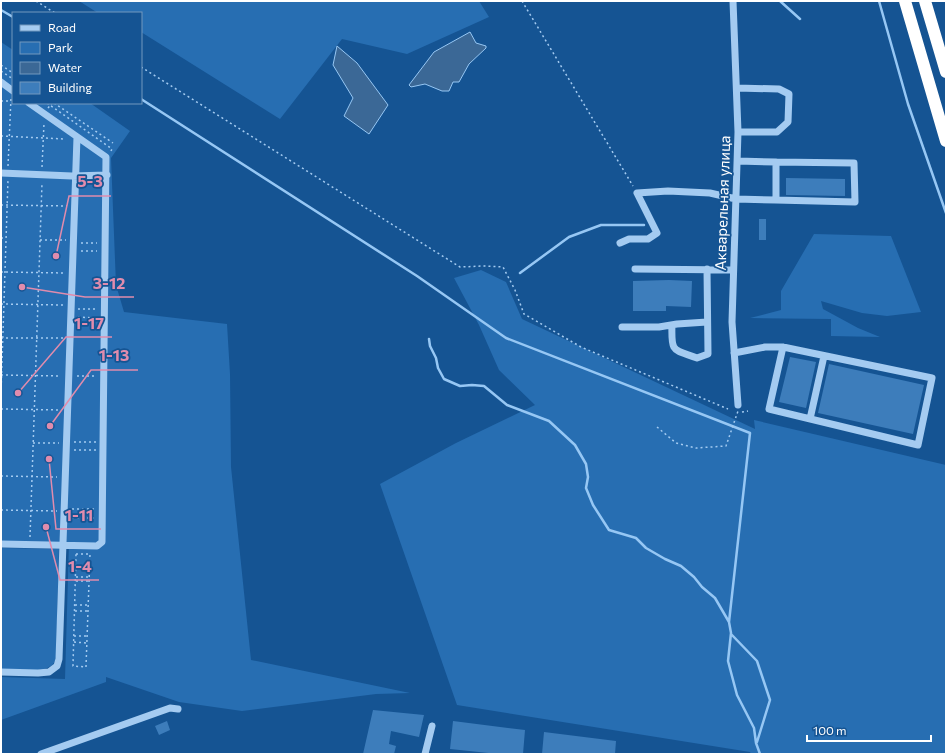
<svg xmlns="http://www.w3.org/2000/svg" width="947" height="755" font-family="Commissioner,sans-serif">
  <style>
    .green { fill: #276eb2 }
    .water { fill: #3b6896; stroke: #96c7f4 }
    .lines { fill: none; stroke-linecap: round; stroke-linejoin: round }
    .stream { stroke: #96c7f4; stroke-width: 2.5 }
    .building { fill: #3d7dbb }
    .path { stroke: #a4cbf1; stroke-width: 1.5; stroke-dasharray: 2 3; stroke-linecap: butt }
    .minor { stroke: #a4cbf1; stroke-width: 7 }
    .highway { stroke: #fff; stroke-width: 12 }
    .labels { text-anchor: middle; dominant-baseline: central; stroke-width: 3.5; stroke-linejoin: round; paint-order: stroke }
    .street-label { font-size: 15px; fill: #fff; stroke: #155493 }
    .leader { fill: none; stroke: #e08cad; stroke-width: 1.5 }
    .callout-dot { fill: #e08cad; stroke: #155493; stroke-width: 1.5 }
    .callout-label { font-size: 16px; text-anchor: middle; font-weight: bold; fill: #e08cad; stroke: #155493; stroke-width: 3.5; stroke-linejoin: round; paint-order: stroke }
  </style>
  <rect width="100%" height="100%" fill="#155493"/>
  <path class="green" d="M79,1h400l10,16 -82,37 -65,-15 -62,80 -139,-87v-19h-43z
    M1,42l12,8v53h77l40,28 -19,27 5,127 8,27 103,12 3,50 1,93 20,193 159,33 -34,1 -134,17 -63,-9 -73,-25v5l-105,38v-43l64,2 4,-136 -68,-2z
    M814,234l77,2 30,76 -34,4 -25,-3 -41,-12 2,8 35,19 22,9 -49,-1v-17l-81,-1 31,-8v-19z
    M481,270l25,12 16,37 233,110 -1,-9 192,45v289h-195l-1,-2 -293,-47 -77,-221 76,-41 79,-38 -36,-35 -20,-45 -25,-47z
    M1,548l58,1 -3,108c-1,4 -2,8 -7,10 -10,6 -36,2 -48,2z"/>
  <path class="water" d="M470,32l6,11 10,3v2l-17,16 -10,18h-6l-4,9h-7l-17,-7 -14,3 -2,-2 25,-33z
    M337,46l20,17 31,42 -19,29 -25,-18 9,-18 -20,-33z"/>
  <g class="lines">
    <path class="stream" d="M780,1l20,18
      M879,1l29,103 38,109
      M1,10l12,7
      M141,99l276,177 89,62 244,95 -21,189
      M520,273l49,-36 32,-12h43
      M429,339l1,7 6,12 2,10 6,11 16,7 12,-1 12,1 23,19 42,16 26,24 11,19 2,13 -2,11 7,17 16,25 27,8 10,10 19,11 16,7 13,11 8,10 13,11 14,24 2,11 -3,28 9,34 17,33 2,15 4,11
      M731,634l26,27 13,39 -13,42"/>
  </g>
  <path class="building" d="M786,178l59,1v17l-59,-1z
    M759,219h7v21h-7z
    M669,280l23,1 -1,26 -25,-1v5h-33v-30z
    M790,357l26,5 -10,46 -27,-6z
    M829,364l95,21 -11,49 -95,-21z
    M373,710l51,5 -5,22 -28,-6 -2,13 7,2 -2,8h-31z
    M167,721l3,9 -11,5 -4,-9z
    M453,721l72,9 -2,24h-25l-48,-5z
    M544,732l72,9 -1,13h-73z"/>
  <g class="lines">
    <path class="path" d="M36,1l19,12
      M522,1l111,185
      M1,65l12,8
      M141,67l319,200 23,-1 20,1 12,23 9,24 57,33 147,62
      M1,71l12,8
      M1,101h10
      M47,103l65,46 -1,2
      M54,103l59,40
      M48,108l4,-5
      M1,136l64,3
      M8,166l3,-68
      M42,167l2,-44
      M1,205l66,1
      M1,238h5
      M40,240h26
      M81,243h16
      M81,251h16
      M1,272l64,1
      M1,304l62,1
      M78,309h18
      M78,317l18,1
      M1,338h62
      M1,375l60,1
      M77,376h20
      M1,393l7,-213
      M1,409l60,1
      M742,412l6,-1
      M657,427l19,16 20,5 30,-2 12,-35
      M74,442h23
      M33,443h26
      M74,450h22
      M1,476l56,1
      M72,509h24
      M1,510l56,1
      M72,518h24
      M30,537l12,-354
      M76,554h14l-4,113 -13,-1z
      M1,570v18
      M76,577h13
      M76,581h13
      M75,605h13
      M75,611h13
      M74,636h13
      M74,642l13,1"/>
    <path class="minor" d="M733,1l5,131 -6,190 6,83
      M1,82l12,9
      M737,88l42,1 10,5 -1,28 -11,10h-39
      M1,173l71,3 35,-1
      M776,200l79,2 -1,-39 -78,-1
      M620,243l9,-4h19l9,-6 -20,-40 31,-2 42,2 26,6 40,1v-38l-38,-1
      M635,269l98,1
      M672,325c-1,28 1,24 25,33l11,-4 -1,-85
      M622,327h37l18,-3 30,-2
      M734,353l31,-6h18l149,31 -14,67 -149,-36 14,-62
      M810,419l14,-63
      M1,544l96,2 5,-4 4,-385 -77,-54
      M1,672l37,1 11,-1 8,-6 2,-7 18,-522
      M41,754l129,-46 8,1
      M425,754l7,-28"/>
    <path class="highway" d="M905,1l41,140
      M925,1l21,71"/>
  </g>
  <g class="labels">
    <g class="street-label">
      <text transform="translate(722 203) rotate(-88)">Акварельная улица</text>
    </g>
  </g>
  <path class="leader" d="M56 256L69 196H111M22 287L85 297H134M18 393L66 337H112M50 426L91 370H138M49 459L56 529H101M46 527L60 580H99"/>
  <g class="callout-dot">
    <circle cx="56" cy="256" r="4"/>
    <circle cx="22" cy="287" r="4"/>
    <circle cx="18" cy="393" r="4"/>
    <circle cx="50" cy="426" r="4"/>
    <circle cx="49" cy="459" r="4"/>
    <circle cx="46" cy="527" r="4"/>
  </g>
  <g class="callout-label">
    <text x="90" y="187">5-3</text>
    <text x="109" y="289">3-12</text>
    <text x="89" y="329">1-17</text>
    <text x="114" y="361">1-13</text>
    <text x="79" y="521">1-11</text>
    <text x="80" y="572">1-4</text>
  </g>
  <rect width="947" height="755" fill="none" stroke="#ffffff" stroke-width="4"/>
  <rect x="12" y="12" width="130" height="92" fill="#155493" stroke="#7398be"/>
  <rect x="20" y="25" width="20" height="6" fill="#a4cbf1" stroke="#7398be"/>
  <text x="48" y="32" font-size="12" fill="#ffffff">Road</text>
  <rect x="20" y="42" width="20" height="12" fill="#276eb2" stroke="#7398be"/>
  <text x="48" y="52" font-size="12" fill="#ffffff">Park</text>
  <rect x="20" y="62" width="20" height="12" fill="#3b6896" stroke="#7398be"/>
  <text x="48" y="72" font-size="12" fill="#ffffff">Water</text>
  <rect x="20" y="82" width="20" height="12" fill="#3d7dbb" stroke="#7398be"/>
  <text x="48" y="92" font-size="12" fill="#ffffff">Building</text>
  <path d="M807 735v6h124v-6" fill="none" stroke="#ffffff" stroke-width="2"/>
  <text x="813" y="735" font-size="12" fill="#ffffff" stroke="#155493" stroke-width="3" paint-order="stroke">100 m</text>
</svg>
